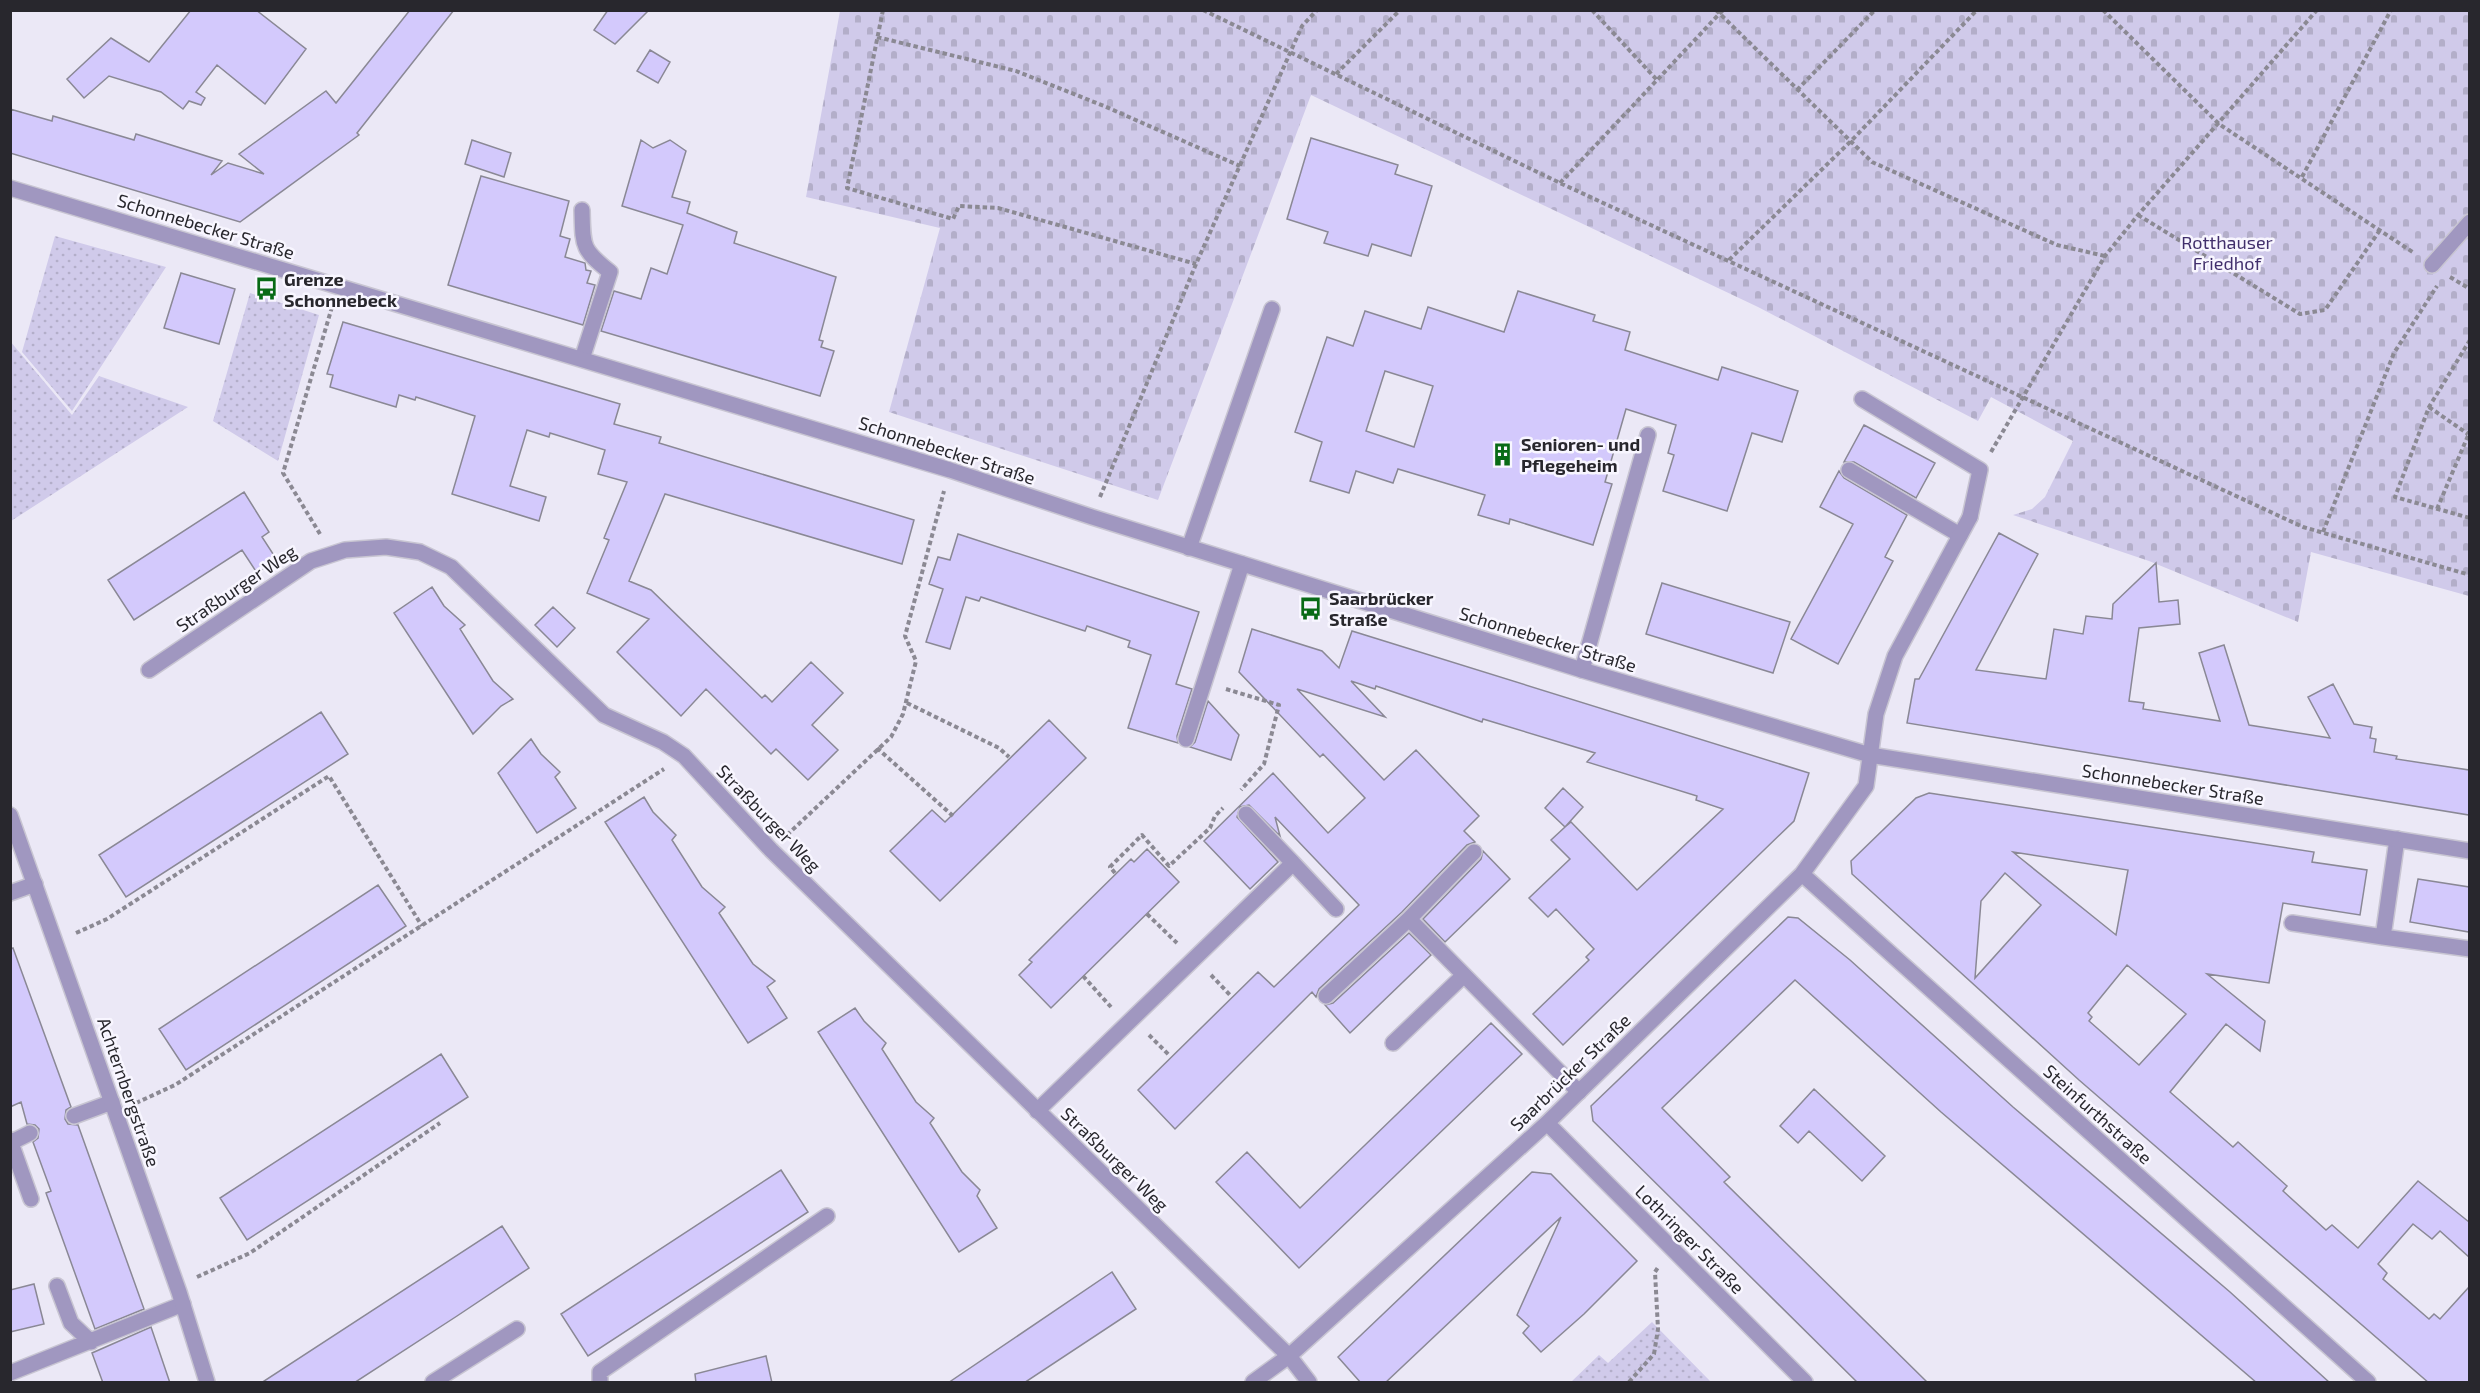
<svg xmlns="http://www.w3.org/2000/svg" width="2480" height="1393" font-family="'Exo 2',sans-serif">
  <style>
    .green { fill: url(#green-dots) }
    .cemetery { fill: url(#cemetery-stones) }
    .building { fill: #d3c9fc; stroke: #8a8895; stroke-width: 1.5; fill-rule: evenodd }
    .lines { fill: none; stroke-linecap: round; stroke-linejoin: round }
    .service-casing { stroke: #c8c5d2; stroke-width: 18 }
    .minor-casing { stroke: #c8c5d2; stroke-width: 18 }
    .tertiary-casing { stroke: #c8c5d2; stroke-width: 18 }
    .path { stroke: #8b8993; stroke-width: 4; stroke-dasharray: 4.5 3; stroke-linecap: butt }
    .service { stroke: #a097c0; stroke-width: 15 }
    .minor { stroke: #a097c0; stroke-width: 15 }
    .tertiary { stroke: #a097c0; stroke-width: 15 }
    .labels { text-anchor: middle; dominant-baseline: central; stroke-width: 5; stroke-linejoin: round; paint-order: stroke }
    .street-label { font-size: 18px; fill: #28272d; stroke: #f8f6ff }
    .park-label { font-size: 18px; fill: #412f6c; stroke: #f8f6ff }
    .poi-label { font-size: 18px; font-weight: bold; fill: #28272d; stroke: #f8f6ff; text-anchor: start }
  </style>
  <defs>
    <pattern id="green-dots" width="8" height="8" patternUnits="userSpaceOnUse" patternTransform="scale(1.5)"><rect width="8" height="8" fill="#d0caea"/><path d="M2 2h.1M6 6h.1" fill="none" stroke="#b3aec9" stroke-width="1.8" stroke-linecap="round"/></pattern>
    <pattern id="cemetery-stones" width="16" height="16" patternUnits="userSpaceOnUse" patternTransform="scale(1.5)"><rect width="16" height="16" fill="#d0caea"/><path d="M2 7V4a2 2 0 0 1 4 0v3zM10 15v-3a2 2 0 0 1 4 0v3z" fill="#b3aec9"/></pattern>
  </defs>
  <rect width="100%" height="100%" fill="#ebe8f6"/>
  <path class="green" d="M55,236l111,31 -94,144 -50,-59z
    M250,293l69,22 -41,146 -65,-40z
    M10,341l62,74 27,-39 89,31 -177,114z
    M1652,1322l59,60h-140l28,-27 9,8z"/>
  <path class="cemetery" d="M840,11h1629v585l-158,-44 -13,70 -149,-61 -136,-46 19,-6 13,-12 28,-56 -82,-44 -13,24 -220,-114 -447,-212 -153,405 -269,-88 51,-184 -134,-31z"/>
  <path class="building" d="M191,10h65l50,39 -41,55 -48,-39 -21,27 9,6 -4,7 -12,-4 -6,8 -22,-17 -52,-16 -25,22 -17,-19 44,-41 38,24z
    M410,10h44l-97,123 2,2 -119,87 -230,-69v-44l42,12 1,-5 81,24 2,-6 86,27 -11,14 17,-12 36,11 -25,-20 87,-63 10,12z
    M608,10h41l-34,34 -21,-14z
    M650,50l20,12 -12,21 -21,-12z
    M1311,138l87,27 -3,9 37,12 -21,70 -39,-12 -4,12 -44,-13 4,-11 -41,-13z
    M472,140l39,13 -7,24 -39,-13z
    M641,140l12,8 17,-8 16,11 -14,46 18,5 -3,11 50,19 -3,11 102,34 -17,63 4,1 -2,6 13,4 -14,45 -219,-65 13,-40 27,8 10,-31 16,6 16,-49 -61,-19z
    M481,176l88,25 -9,35 10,3 -5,18 20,6 1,7 5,1 -4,12 8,2 -12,40 -135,-40z
    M181,273l54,16 -16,55 -55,-16z
    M1518,291l77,24 -2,6 37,11 -5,18 93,30 4,-13 76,24 -16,51 -30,-9 -25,78 -64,-20 11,-36 -6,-2 8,-28 -50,-16 -21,73 7,2 -19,61 -83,-26 -1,5 -31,-9 7,-20 -87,-26 -5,14 -37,-12 -7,22 -39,-12 12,-39 -27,-10 32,-95 26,9 12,-35 56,18 7,-22 76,25zM1385,371l48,15 -19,61 -48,-16z
    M343,322l277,82 -6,20 47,13 -2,6 255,77 -12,44 -237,-70 -36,87 22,9 111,108 3,-3 7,7 39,-40 32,31 -31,32 26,25 -30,30 -32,-31 -5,5 -65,-65 -25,27 -64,-64 32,-33 -62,-26 22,-53 -5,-2 23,-56 -29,-8 7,-24 -55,-17 -1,4 -22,-7 -17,56 36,11 -7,24 -87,-27 23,-78 -59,-19 -1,3 -16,-5 -3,12 -66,-20 3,-12 -6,-1z
    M1864,425l71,38 -19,35 -62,-36h-10z
    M1839,471l5,7 63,37 -22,42 8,4 -55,103 -47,-25 62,-115 -33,-17z
    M244,492l25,40 -7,5 15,23 -20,13 -15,-23 -108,70 -26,-40z
    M1999,533l39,21 -62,116 70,9 8,-50 29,5 3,-18 26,3 1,-15 43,-41 3,39 19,-2 2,24 -41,4 -10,73 15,2 -1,6 77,12 -21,-68 25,-8 25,80 81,13 -22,-41 25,-13 21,40 18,3 -2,11 6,1 -2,13 23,4 -1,3 73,11v45l-562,-92 8,-44h4z
    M958,534l241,78 -23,72 16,5 -15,47 1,7 -50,-15 23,-73 -23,-8 2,-6 -43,-15 -2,5 -104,-34 -2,4 -13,-4 -16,52 -24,-7 17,-53 -14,-5 9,-27 12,3z
    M1662,583l128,39 -17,51 -127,-39z
    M432,587l12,19 21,19 -5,4 33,52 20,18 -12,7 -28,28 -79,-121z
    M553,607l22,21 -18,19 -22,-22z
    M1252,629l70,22 17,17 13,-37 457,142 -15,48 -231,224 -30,-31 56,-54 -3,-3 8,-8 -38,-40 -8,8 -19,-19 41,-39 -19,-19 14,-13 -20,-19 18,-20 20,19 -18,20 6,-5 66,68 86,-81 -27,-9 1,-4 -110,-34 8,-9 -112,-34 -1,3 -106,-36 -1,3 -24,-8 34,36 -88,-28 87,91 32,-30 63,66 -15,15 11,11 -8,3 -65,67 -83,77 -3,8 -4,-5 -137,137 -37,-39 120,-118 16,15 85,-82 -84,-88 5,19 -31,-31 -9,2 -3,10 41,45 -28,27 -46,-48 69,-68 55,60 37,-35 -42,-44 -3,3 -81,-85z
    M1208,701l31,34 -8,25 -41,-13 5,-5z
    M321,712l27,42 -222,143 -27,-42z
    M1049,720l37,38 -146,143 -50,-50 42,-41 13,12z
    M531,739l10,15 19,18 -5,5 21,31 -39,25 -39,-60z
    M1929,793l385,59 -2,10 55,8 -7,45 -77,-12 -14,80 -62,-9 58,47 -5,30 -34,-27 -56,68 63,55 5,-5 49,44 -4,5 43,39 6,-5 26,23 60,-67 51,41v35l-29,-26 -8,8 -19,-15 -35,40 9,9 -4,6 46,40 5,-5 6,5 29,-32v96h-40l-350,-303 -227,-206 -1,-13 65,-63zM2013,852l115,18 -12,65 -97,-78zM2005,873l36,32 -66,73 6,-77zM2127,965l59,49 -47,51 -50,-44 3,-4 -4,-4z
    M644,797l9,15 23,23 -4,5 30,47 23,20 -6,6 34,51 22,17 -8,6 20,31 -39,25 -143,-221z
    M1147,849l32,33 -128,126 -32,-33 13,-13 -3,-2 36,-36 66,-65 3,3z
    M1483,851l27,28 -65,63 -22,-23 58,-60z
    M2418,879l51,8v45l-59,-10z
    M378,885l28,41 -220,144 -27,-41z
    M1788,917l10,1 52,42 163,147 217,185 100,91h-73l-316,-271 -146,-132 -133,128 68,69 -6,5 204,201h-70l-265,-262 -2,-15z
    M1409,933l22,22 -81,78 -25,-28 8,-2z
    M13,948l58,159 -5,3 -1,9 3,5 10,1 66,184 -49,20 -49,-136 5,-2 -18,-49 5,-4 1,-9 -4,-4 -8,-1 -6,-22 -11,5v-158z
    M855,1008l9,13 22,22 -4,6 34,53 18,16 -4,5 32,49 18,18 -3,6 20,32 -38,24 -141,-220z
    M1491,1023l31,31 -223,214 -83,-86 31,-30 53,56z
    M441,1054l27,43 -221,143 -27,-42z
    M1814,1089l71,67 -23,25 -53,-50 -11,12 -18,-17z
    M781,1170l27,42 -220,144 -27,-42z
    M1532,1172l19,2 86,87 -53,53 -43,38 -18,-19 6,-7 -12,-11 44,-98 -176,166h-24l-23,-26z
    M502,1226l27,42 -72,48 -103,67h-93z
    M1112,1272l24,37 -112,74h-76z
    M34,1284l10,40 -34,8v-42z
    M151,1327l19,56h-67l-11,-30z
    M766,1356l6,27h-76l-1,-9z"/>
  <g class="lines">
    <defs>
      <path id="service" d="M582,210c1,36 -1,39 28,62l-28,87
        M2432,265l38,-43
        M1862,399l118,71 -10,47
        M1849,470l111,65
        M1189,548l83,-239
        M1582,670l66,-235
        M1186,739l56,-175
        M1246,814l47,49
        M2397,839l-14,98 87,12
        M1474,852l-65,67 170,173
        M10,893l25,-9
        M2292,923l91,14
        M1326,996l83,-77
        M1393,1043l71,-68
        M1037,1111l256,-248 43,46
        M74,1116l38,-14
        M10,1140l21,59
        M10,1143l20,-10
        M57,1286l14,37 20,19
        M10,1373l173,-69
        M433,1382l84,-53
        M600,1382v-10l227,-156"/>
      <path id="minor" d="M10,188l940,282 142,47 490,153 288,85 600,96
        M149,670l162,-109 34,-11 41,-3 34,5 31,15 153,148 59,27 21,14 87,94 518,506 20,26
        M1802,874l566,508
        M1547,1123l258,259
        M1253,1382l36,-26 258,-233 255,-249 64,-88 10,-72 19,-58 75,-139"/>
      <path id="tertiary" d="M10,815l169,477 28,90"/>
    </defs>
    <use href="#service" class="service-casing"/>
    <use href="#minor" class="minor-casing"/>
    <use href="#tertiary" class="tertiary-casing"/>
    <path class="path" d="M883,10l-36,178 106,31 6,-13 39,2 198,56
      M1203,10l357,173 743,344 167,48
      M1592,10l65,70
      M1716,10l156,152 185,83 48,11
      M2103,10l116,114 195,129
      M877,37l139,34 88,35 136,60
      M1336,74l64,-64
      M1797,90l78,-80
      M2302,177l89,-167
      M1560,183l163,-173
      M2138,215l162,99 25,-4 55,-80
      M1729,260l122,-119 126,-131
      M2450,277l20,12
      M2470,340l-41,67 -34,90 75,21
      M2429,407l39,27
      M1991,452l114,-196 33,-41 179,-205
      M1100,497l96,-233 106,-238 15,-16
      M2437,509l33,-78
      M2323,532l71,-179 43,-67
      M320,534l-37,-61 49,-166
      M1226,689l53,16 -15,59 -23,26
      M907,703l92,45 10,9
      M877,748l77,69
      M787,835l104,-98 12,-23 13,-53 -11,-25 39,-145
      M1115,873l-5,-6 32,-32 27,31 41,-38 5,-12 8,-8
      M1147,914l30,29
      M76,933l31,-14 222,-143 93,150
      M1211,975l20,21
      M1083,976l28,31
      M1149,1035l21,21
      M136,1103l39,-18 489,-316
      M197,1277l53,-24 190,-130
      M1629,1382l25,-28 4,-25 -3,-57 4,-6"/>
    <use href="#service" class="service"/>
    <use href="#minor" class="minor"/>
    <use href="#tertiary" class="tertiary"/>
  </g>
  <defs>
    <symbol id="bus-bare" viewBox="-9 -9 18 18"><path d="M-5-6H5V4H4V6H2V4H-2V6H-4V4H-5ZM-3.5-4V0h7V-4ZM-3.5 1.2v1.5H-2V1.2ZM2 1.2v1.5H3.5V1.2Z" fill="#086a16" stroke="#f8f6ff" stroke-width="2.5" paint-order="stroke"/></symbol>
    <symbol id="building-bare" viewBox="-9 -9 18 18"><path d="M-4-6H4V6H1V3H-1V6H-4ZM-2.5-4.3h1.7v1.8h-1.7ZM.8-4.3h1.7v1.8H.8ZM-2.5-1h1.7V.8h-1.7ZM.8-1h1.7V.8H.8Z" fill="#086a16" stroke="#f8f6ff" stroke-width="2.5" paint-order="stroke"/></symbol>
  </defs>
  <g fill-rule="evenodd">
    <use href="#bus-bare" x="250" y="272" width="33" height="33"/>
    <use href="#building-bare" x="1486" y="438" width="33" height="33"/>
    <use href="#bus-bare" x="1294" y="592" width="33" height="33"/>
  </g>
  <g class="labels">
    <g class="street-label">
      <text transform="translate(206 226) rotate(17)">Schonnebecker Straße</text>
      <text transform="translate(947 450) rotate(18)">Schonnebecker Straße</text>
      <text transform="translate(236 588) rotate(-34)">Straßburger Weg</text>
      <text transform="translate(1548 639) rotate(17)">Schonnebecker Straße</text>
      <text transform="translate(2173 784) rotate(9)">Schonnebecker Straße</text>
      <text transform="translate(769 818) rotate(46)">Straßburger Weg</text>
      <text transform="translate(1570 1072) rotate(-44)">Saarbrücker Straße</text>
      <text transform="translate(129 1092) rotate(71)">Achternbergstraße</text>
      <text transform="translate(2098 1114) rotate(42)">Steinfurthstraße</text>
      <text transform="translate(1115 1159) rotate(44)">Straßburger Weg</text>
      <text transform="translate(1690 1239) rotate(45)">Lothringer Straße</text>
    </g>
    <g class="park-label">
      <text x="2227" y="242">Rotthauser<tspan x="2227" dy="21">Friedhof</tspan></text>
    </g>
    <g class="poi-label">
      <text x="284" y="279">Grenze<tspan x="284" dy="21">Schonnebeck</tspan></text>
      <text x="1521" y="444">Senioren- und<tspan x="1521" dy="21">Pflegeheim</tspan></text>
      <text x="1329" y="598">Saarbrücker<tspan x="1329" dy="21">Straße</tspan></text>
    </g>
  </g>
  <rect width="2480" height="1393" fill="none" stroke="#28272d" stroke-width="24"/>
</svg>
